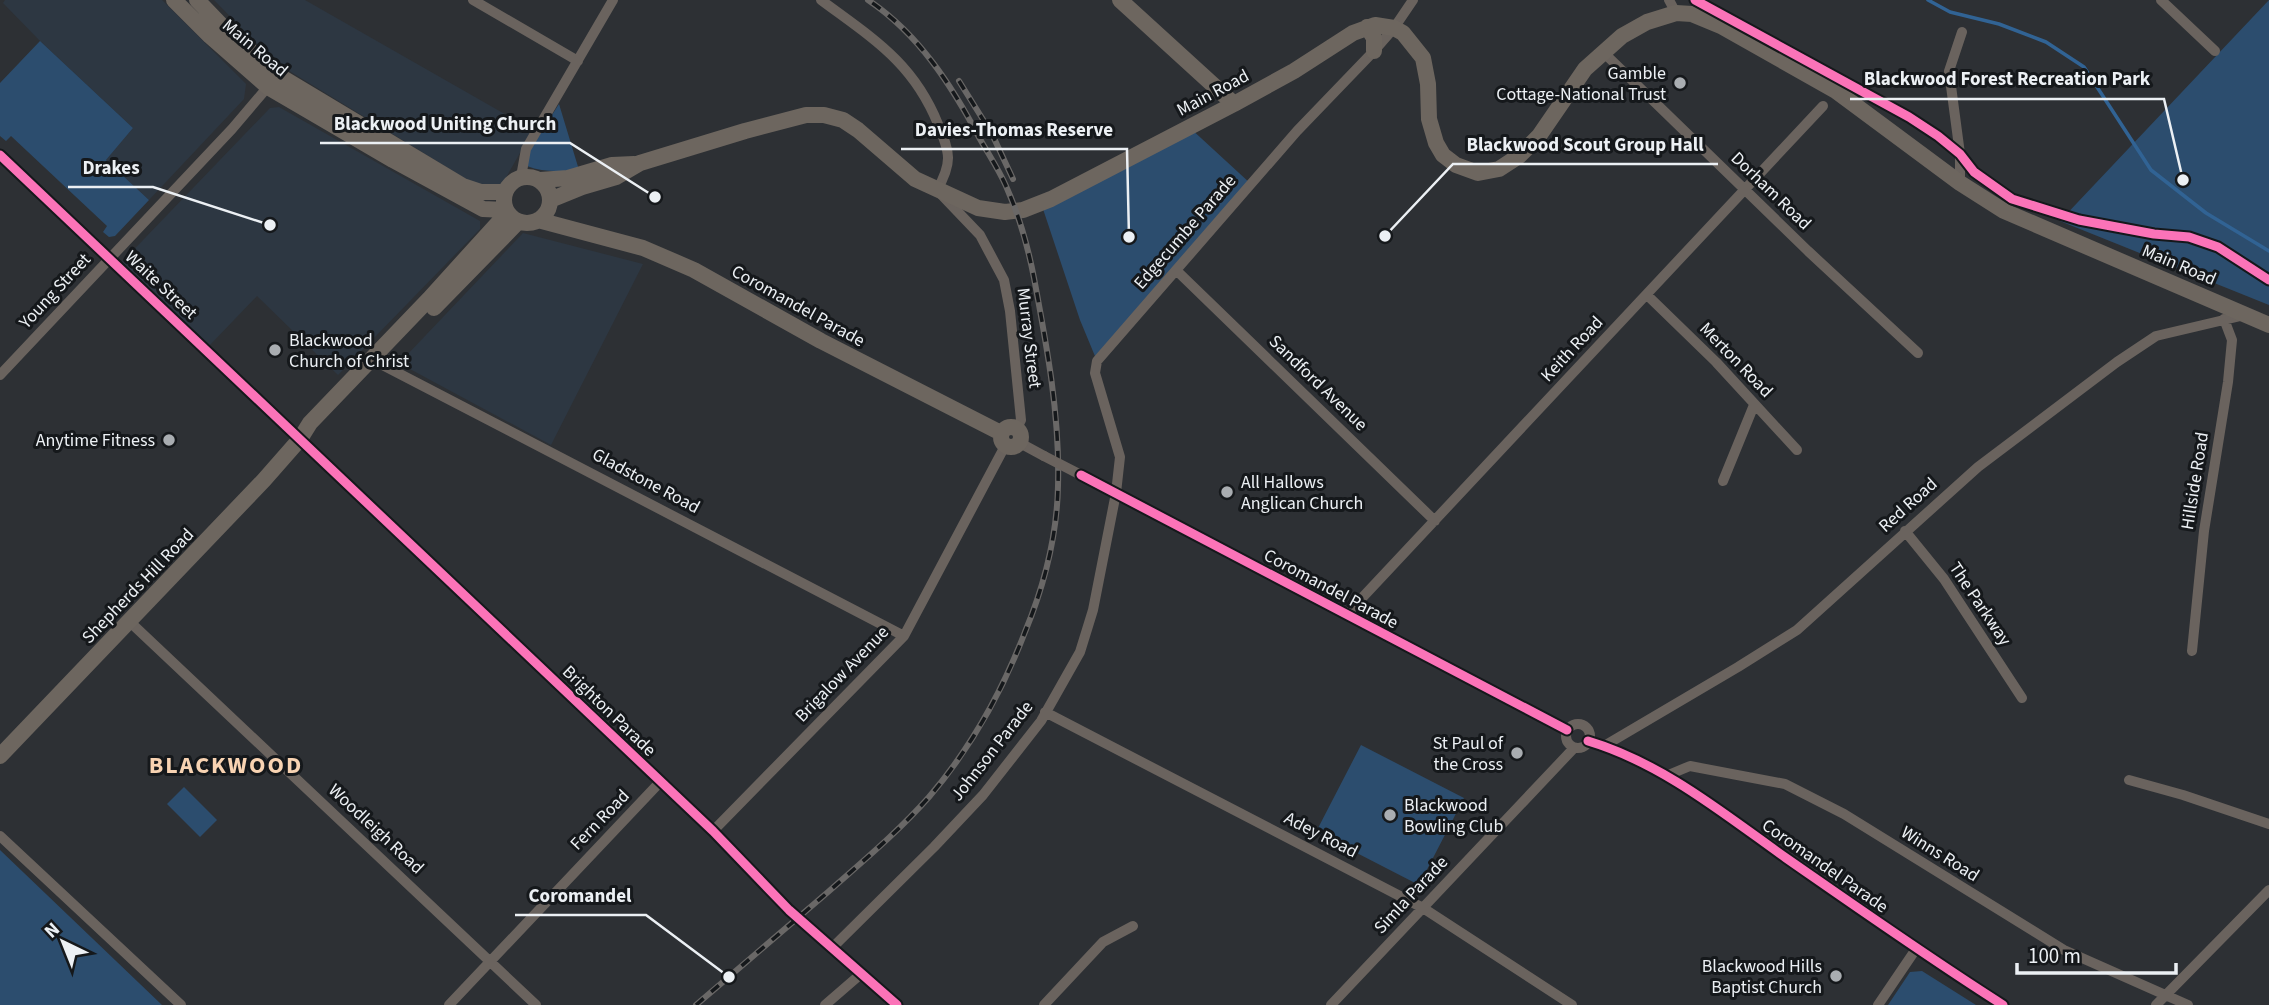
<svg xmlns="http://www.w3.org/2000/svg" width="2269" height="1005" font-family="'Source Sans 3',sans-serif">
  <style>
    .built { fill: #2d3742 }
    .green { fill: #2c4d6e }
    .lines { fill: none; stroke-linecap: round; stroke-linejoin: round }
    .stream { stroke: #316394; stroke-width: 3.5 }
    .street { stroke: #6a635e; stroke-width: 10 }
    .secondary { stroke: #6d665f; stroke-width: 16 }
    .rail-casing { stroke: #6a6867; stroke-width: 6 }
    .rail { stroke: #15181b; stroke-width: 3.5; stroke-dasharray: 10; stroke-linecap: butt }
    .street-bridge { stroke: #6a635e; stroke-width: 10 }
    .cycleway-casing { stroke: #15181b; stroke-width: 13 }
    .cycleway { stroke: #fb73b8; stroke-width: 9 }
    .poi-dot { fill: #a9adb1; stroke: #15181b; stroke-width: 2.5 }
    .labels { text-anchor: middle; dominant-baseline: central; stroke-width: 6; stroke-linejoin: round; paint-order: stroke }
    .street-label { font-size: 18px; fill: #ecf0f4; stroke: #15181b }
    .poi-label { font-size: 18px; fill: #ecf0f4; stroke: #15181b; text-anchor: end }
    .district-label { font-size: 24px; font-weight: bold; letter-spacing: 2px; fill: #f8d3b2; stroke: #15181b }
    .leader { fill: none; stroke: #ecf0f4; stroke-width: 2.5 }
    .callout-dot { fill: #ecf0f4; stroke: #15181b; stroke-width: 2.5 }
    .callout-label { font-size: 19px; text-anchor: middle; font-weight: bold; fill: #ecf0f4; stroke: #15181b; stroke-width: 6; stroke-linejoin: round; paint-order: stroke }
  </style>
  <rect width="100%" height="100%" fill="#2d3034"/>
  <path class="built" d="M5,0h157l84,84 -2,15 -95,101 -43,-40 27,-32 -93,-87 -37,-38z
    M214,0h91l228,130 -33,58 -16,2 -193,-118 -30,-24z
    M279,107l201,114v8l-142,146 -81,-79 -48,50 -88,-83 149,-155z
    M523,233l120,31 -92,181 -143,-77 -2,-12z"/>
  <path class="green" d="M2269,0v305l-209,-84z
    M40,41l93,87 -27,32 43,40 -34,36 -6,1 -6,-5 4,-6 -96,-90 -5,5 -6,-5v-53z
    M559,104l20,66c-18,1 -35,3 -52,-4l2,-15z
    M1189,127l62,57 -154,177 -17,-41 -39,-117z
    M1361,745l103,53 -45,87 -103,-53z
    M184,787l33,33 -17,17 -33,-33z
    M0,850l162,155h-162z
    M1922,971l54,34h-88l22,-33z"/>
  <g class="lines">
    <path class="stream" d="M1928,0l22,12 49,12 47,18 38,25 67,103 55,43 63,38"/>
    <path class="street" d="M473,0l105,61
      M821,0c51,38 92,62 117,124 12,29 15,38 -1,66l43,45 24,45 6,31 11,109 -4,8
      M1669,0l7,13
      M2161,0l54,51
      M1603,52l205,199 110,102
      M0,155l713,676 76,79 108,95
      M521,177l5,-28 87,-149
      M1960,183v-29l-11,-83 13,-39
      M1177,271l258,250
      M1647,295l69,67 81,88
      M371,359l533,277
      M0,375l232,-246 40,-47
      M1020,443l24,13
      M1081,475l486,255
      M1723,481l31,-76
      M1905,531l39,48 78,119
      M1346,615l477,-509
      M130,622l406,383
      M2192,651l12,-120 24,-149 4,-42 -8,-21
      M1045,712l378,196 149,97
      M1566 736a12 12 0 1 1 24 0a12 12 0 1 1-24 0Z
      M1588,741c74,22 136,73 198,117 72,50 143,100 217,147
      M1604,746l134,-79 59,-37 181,-163 139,-105 39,-26 89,-21
      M1666,776l24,-10 95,18 59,30 220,136 124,55
      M2129,780l54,15 86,29
      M713,831l191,-195 101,-190
      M0,836l181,169
      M833,947l101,-100 49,-52 58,-74 39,-69 13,-42 23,-117 4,-36 -25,-84 2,-12 200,-230 77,-80 20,-23 19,-28
      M449,1005l212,-224
      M825,1005l37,-32
      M1044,1005l59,-63 30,-16
      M1331,1005l243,-257
      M1878,1005l38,-56
      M2156,1005l113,-115"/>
    <path class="secondary" d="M174,0l36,36 58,51 125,73 90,49 22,1
      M197,0l27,28 54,47 185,111 18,6h23
      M1120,0l114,104
      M1367,27l7,11v13
      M504 200a23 23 0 1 1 46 0a23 23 0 1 1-46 0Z
      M540,180l28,-2 44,-13 22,-1
      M550,200l32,-13 34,-10 24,-14 105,-32 61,-16h18l19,5 15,10 57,49 63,29 27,4 18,-2 28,-11 183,-95 60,-33 59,-38 22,-8 19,3 9,5 20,25 5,26 1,35 7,24 7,12 13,10 22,8 21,-4 20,-13 20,-20 46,-67 37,-33 25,-14 29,-9 16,1 29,12 115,65 124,92 44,28 265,114
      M538,220l105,28 51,22 127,71 180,92
      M434,308l84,-86
      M1001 437a10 10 0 1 1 20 0a10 10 0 1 1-20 0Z
      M0,756l264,-276 36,-41 10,-16 119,-124 78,-86"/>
    <defs>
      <path id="rail" d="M959,81l33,53 21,45
        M696,1005c44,-38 88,-75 132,-113 35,-31 70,-60 101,-95 42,-49 73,-105 96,-165 19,-46 32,-95 33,-146 2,-70 -11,-139 -24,-208 -6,-31 -15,-63 -28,-92 -7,-16 -17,-31 -26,-47 -28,-53 -61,-105 -112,-139"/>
    </defs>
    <use href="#rail" class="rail-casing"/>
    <use href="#rail" class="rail"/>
    <path class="street-bridge" d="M1044,456l37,19"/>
    <defs>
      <path id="cycleway" d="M1695,0l214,117 29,19 22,18 14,18 38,27 67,21 75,14 35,3 29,10 51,33
        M0,155l713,676 76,79 108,95
        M1081,475l486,255
        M1588,741c74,22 136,73 198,117 72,50 143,100 217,147"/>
    </defs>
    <use href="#cycleway" class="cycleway-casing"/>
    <use href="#cycleway" class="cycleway"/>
  </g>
  <g class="poi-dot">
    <circle cx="1680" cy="83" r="7"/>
    <circle cx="275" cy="350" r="7"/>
    <circle cx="169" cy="440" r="7"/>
    <circle cx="1227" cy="492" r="7"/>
    <circle cx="1517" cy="753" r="7"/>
    <circle cx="1390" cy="815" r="7"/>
    <circle cx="1836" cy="976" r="7"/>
  </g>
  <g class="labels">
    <g class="street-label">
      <text transform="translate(255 48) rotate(40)">Main Road</text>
      <text transform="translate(1213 93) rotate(-28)">Main Road</text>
      <text transform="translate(1771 191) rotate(44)">Dorham Road</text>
      <text transform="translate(1185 232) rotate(-49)">Edgecumbe Parade</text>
      <text transform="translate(2179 265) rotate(23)">Main Road</text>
      <text transform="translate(161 285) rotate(43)">Waite Street</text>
      <text transform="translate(55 291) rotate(-47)">Young Street</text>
      <text transform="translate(798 306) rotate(29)">Coromandel Parade</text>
      <text transform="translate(1029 338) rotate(83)">Murray Street</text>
      <text transform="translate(1572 349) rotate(-47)">Keith Road</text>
      <text transform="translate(1736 360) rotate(46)">Merton Road</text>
      <text transform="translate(1318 383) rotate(44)">Sandford Avenue</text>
      <text transform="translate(646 481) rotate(28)">Gladstone Road</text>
      <text transform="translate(2195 481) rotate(-81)">Hillside Road</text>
      <text transform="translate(1908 505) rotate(-42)">Red Road</text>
      <text transform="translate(138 586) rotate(-46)">Shepherds Hill Road</text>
      <text transform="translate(1331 589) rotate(28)">Coromandel Parade</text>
      <text transform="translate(1980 604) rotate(56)">The Parkway</text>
      <text transform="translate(842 674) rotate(-46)">Brigalow Avenue</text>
      <text transform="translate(609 711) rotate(44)">Brighton Parade</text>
      <text transform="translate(992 751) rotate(-52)">Johnson Parade</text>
      <text transform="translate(600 820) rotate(-46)">Fern Road</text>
      <text transform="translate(376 829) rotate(43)">Woodleigh Road</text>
      <text transform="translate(1321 835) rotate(27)">Adey Road</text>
      <text transform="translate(1940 854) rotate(32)">Winns Road</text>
      <text transform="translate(1825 866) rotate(35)">Coromandel Parade</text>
      <text transform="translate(1411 895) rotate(-47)">Simla Parade</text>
    </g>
    <g class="poi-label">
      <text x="1666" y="73">Gamble<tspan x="1666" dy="21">Cottage-National Trust</tspan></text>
      <text x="289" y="340" text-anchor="start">Blackwood<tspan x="289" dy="21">Church of Christ</tspan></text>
      <text x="155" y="440">Anytime Fitness</text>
      <text x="1241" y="482" text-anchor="start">All Hallows<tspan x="1241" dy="21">Anglican Church</tspan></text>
      <text x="1503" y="743">St Paul of<tspan x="1503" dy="21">the Cross</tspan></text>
      <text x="1404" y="805" text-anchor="start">Blackwood<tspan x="1404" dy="21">Bowling Club</tspan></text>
      <text x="1822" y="966">Blackwood Hills<tspan x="1822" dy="21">Baptist Church</tspan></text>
    </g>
    <g class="district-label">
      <text x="226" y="765">BLACKWOOD</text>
    </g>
  </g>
  <path class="leader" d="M2183 180L2164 99H1850M655 197L570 143H320M1129 237L1127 149H901M1385 236L1453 164H1718M270 225L153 187H68M729 977L646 915H515"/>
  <g class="callout-dot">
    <circle cx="2183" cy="180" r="7"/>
    <circle cx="655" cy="197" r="7"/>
    <circle cx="1129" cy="237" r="7"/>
    <circle cx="1385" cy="236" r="7"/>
    <circle cx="270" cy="225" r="7"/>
    <circle cx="729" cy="977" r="7"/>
  </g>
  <g class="callout-label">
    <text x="2007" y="85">Blackwood Forest Recreation Park</text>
    <text x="445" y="130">Blackwood Uniting Church</text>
    <text x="1014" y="136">Davies-Thomas Reserve</text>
    <text x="1585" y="151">Blackwood Scout Group Hall</text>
    <text x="111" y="174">Drakes</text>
    <text x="580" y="902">Coromandel</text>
  </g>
  <g transform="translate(63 942) rotate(317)" stroke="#15181b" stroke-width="5" paint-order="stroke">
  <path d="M0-5L12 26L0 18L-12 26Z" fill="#ecf0f4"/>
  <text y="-10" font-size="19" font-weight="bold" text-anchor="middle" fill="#ecf0f4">N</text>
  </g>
  <path d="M2017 963v10h159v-10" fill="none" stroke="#ecf0f4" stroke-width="3.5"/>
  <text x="2028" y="963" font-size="21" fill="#ecf0f4" stroke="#15181b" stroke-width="5" paint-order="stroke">100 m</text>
</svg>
